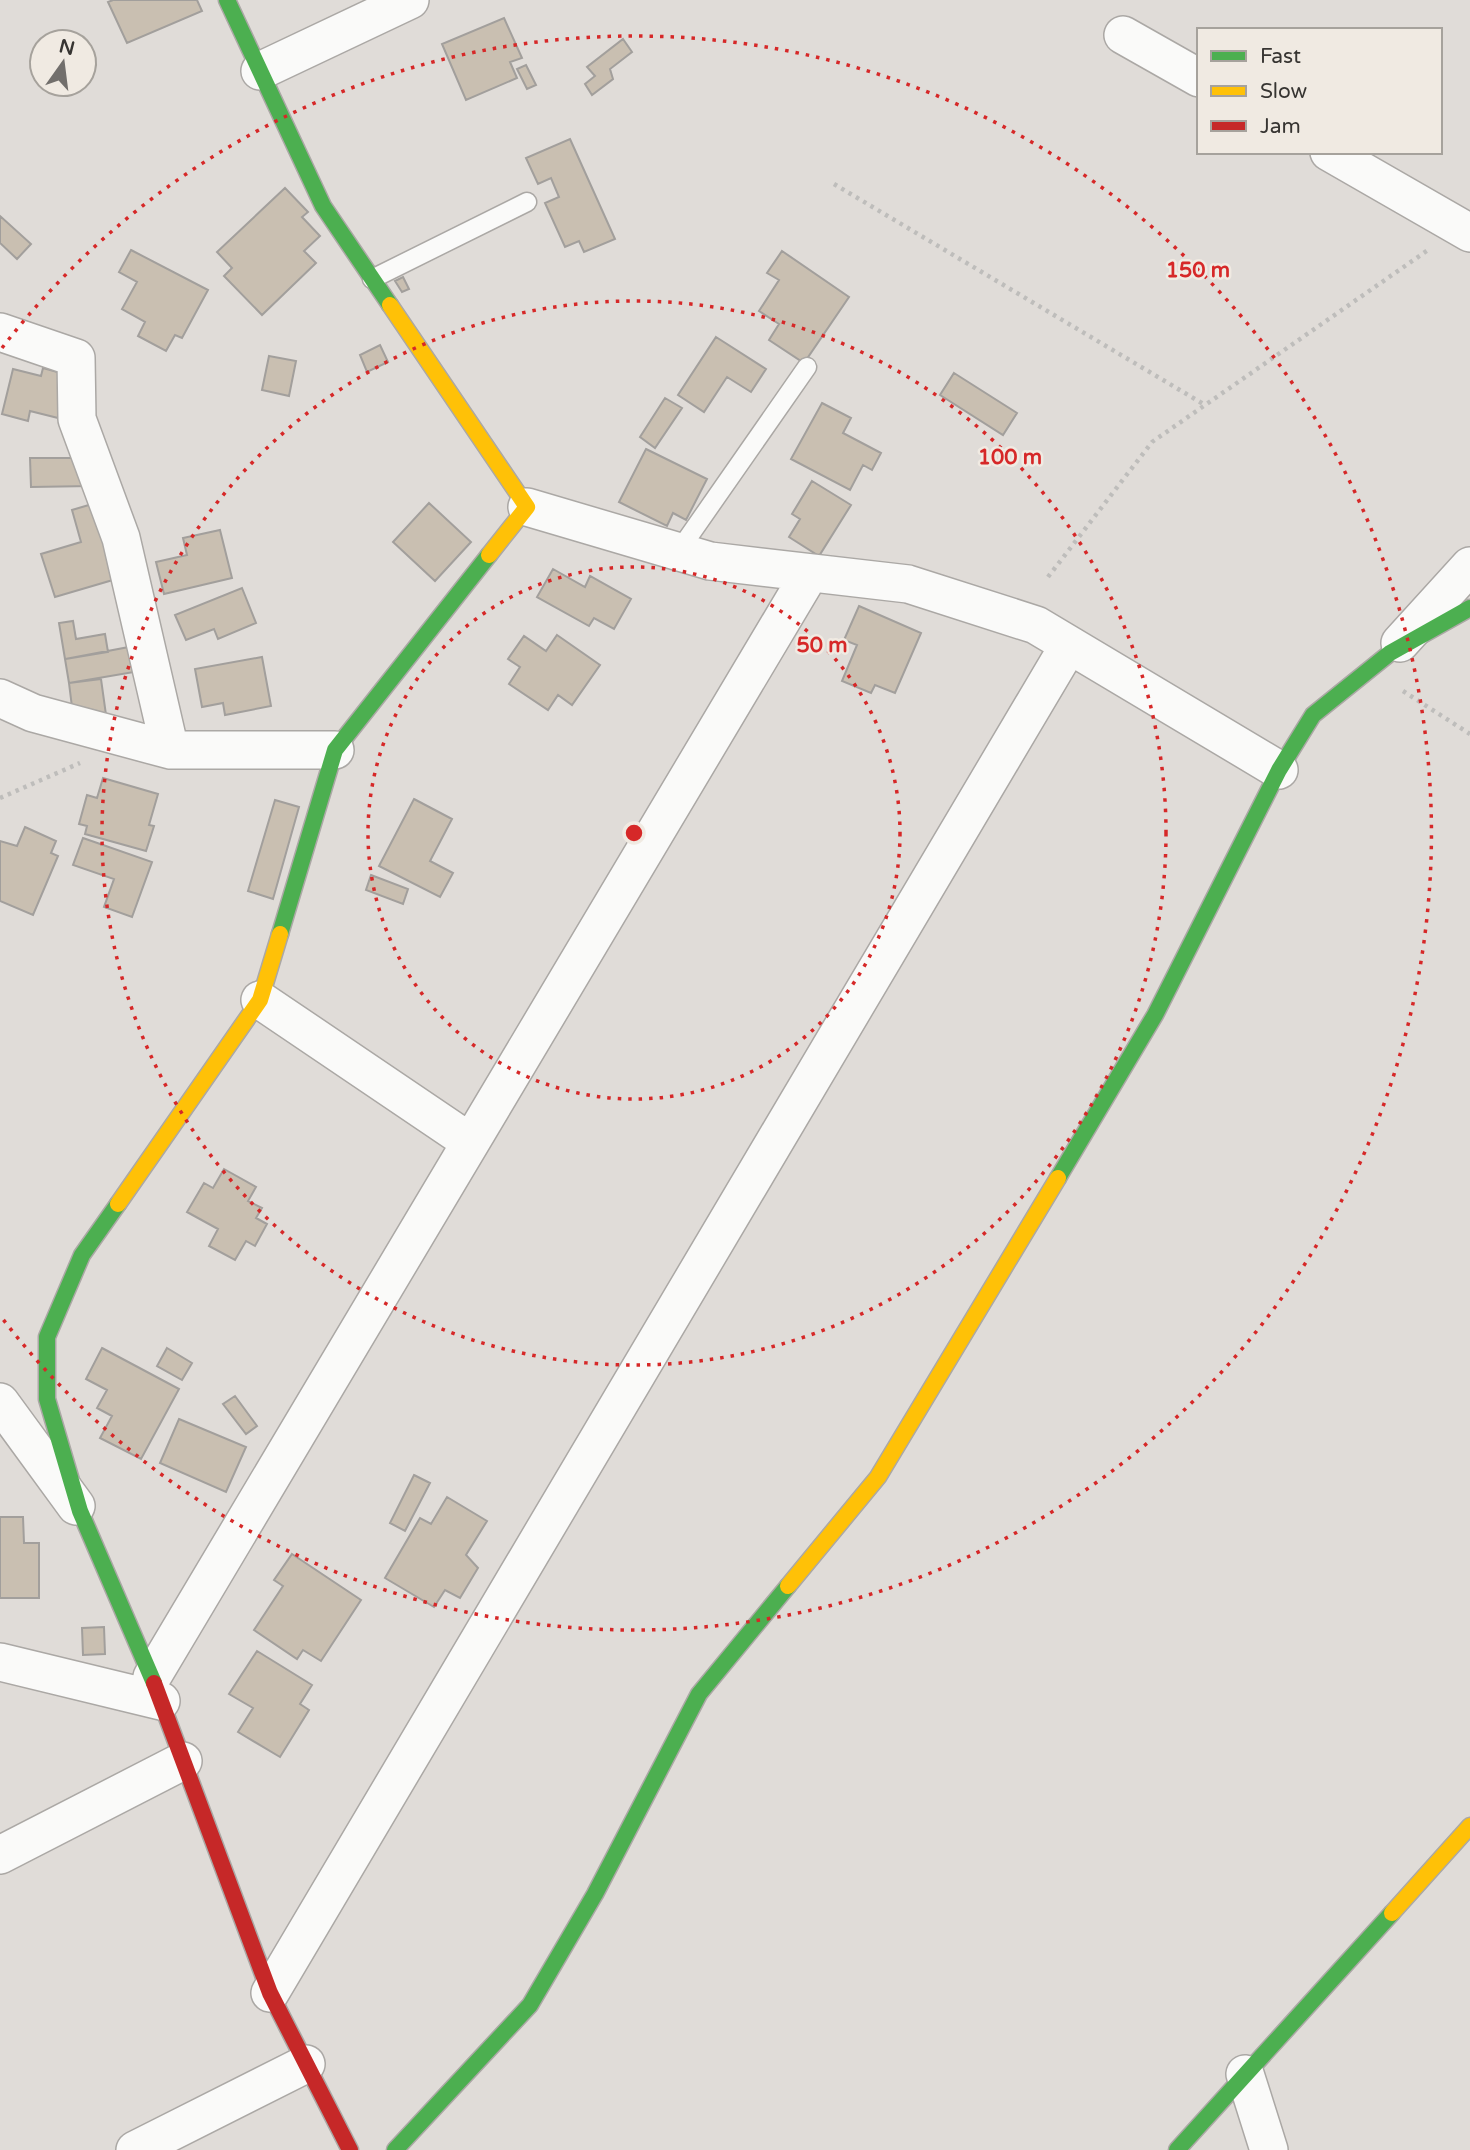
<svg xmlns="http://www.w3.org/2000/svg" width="1470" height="2150" font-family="'Varela Round',sans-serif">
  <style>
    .building { fill: #c9bfb1; stroke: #a29f9c; stroke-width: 2 }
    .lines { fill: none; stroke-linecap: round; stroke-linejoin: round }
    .lane-casing { stroke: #aba8a5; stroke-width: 21 }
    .street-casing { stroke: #aba8a5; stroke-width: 40 }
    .fast-casing { stroke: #aba8a5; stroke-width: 19 }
    .slow-casing { stroke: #aba8a5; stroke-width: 19 }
    .jam-casing { stroke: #aba8a5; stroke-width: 19 }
    .path { stroke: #bebdbb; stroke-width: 4.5; stroke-dasharray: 3.5 5; stroke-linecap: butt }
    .lane { stroke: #fafaf9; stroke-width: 18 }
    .street { stroke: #fafaf9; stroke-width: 37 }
    .fast { stroke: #4caf50; stroke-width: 16 }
    .slow { stroke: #ffc107; stroke-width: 16 }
    .jam { stroke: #c62828; stroke-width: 16 }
    .ring { fill: none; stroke: #d62828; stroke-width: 3.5; stroke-dasharray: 3.5 7 }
    .centre { fill: #d62828; stroke: #f0eae2; stroke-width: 3.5 }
    .ring-label { font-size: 21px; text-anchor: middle; font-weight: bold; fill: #d62828; stroke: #f0eae2; stroke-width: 5; stroke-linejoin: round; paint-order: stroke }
  </style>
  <rect width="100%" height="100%" fill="#e0dcd8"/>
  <path class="building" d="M113,0h84l5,11 -75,32 -19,-41z
    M504,18l18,40 -12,4 7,16 -51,22 -24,-56z
    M623,39l9,13 -22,17 3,10 -21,16 -7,-11 10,-8 -8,-9z
    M526,65l10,20 -9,4 -10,-20z
    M570,139l45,100 -31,13 -5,-11 -14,6 -20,-44 14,-6 -8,-19 -13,6 -12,-26z
    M285,188l23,24 -6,5 18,19 -16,15 12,12 -54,52 -38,-39 8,-8 -15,-16z
    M0,216l31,28 -14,15 -17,-16z
    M131,250l77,40 -26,48 -7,-3 -9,16 -28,-15 7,-14 -23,-13 15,-27 -18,-10z
    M782,251l67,46 -45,66 -35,-23 10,-16 -20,-13 20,-31 -12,-7z
    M403,277l6,12 -7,3 -7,-11z
    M716,337l50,32 -15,23 -24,-15 -23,35 -26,-17z
    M380,345l8,17 -21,10 -7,-17z
    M269,356l27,5 -7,35 -27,-6z
    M43,368l25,7 -10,43 -28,-7 -2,10 -26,-7 11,-45 28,7z
    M954,373l63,40 -14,22 -63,-40z
    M665,398l17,10 -27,40 -15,-11z
    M822,403l29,15 -8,15 38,20 -9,17 -9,-5 -13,25 -59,-31z
    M646,449l61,30 -21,41 -13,-7 -6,13 -48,-24z
    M30,458h60l1,28 -60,1z
    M812,481l39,24 -32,51 -30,-19 11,-18 -8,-5z
    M99,502l24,75 -68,20 -14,-43 40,-12 -9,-32z
    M429,503l42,39 -36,39 -42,-39z
    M220,530l12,48 -68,16 -8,-32 31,-7 -4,-17z
    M553,569l32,18 5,-11 41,23 -17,30 -20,-11 -5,8 -52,-29z
    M242,588l14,35 -38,16 -4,-10 -28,11 -11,-25z
    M859,606l62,27 -26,60 -20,-8 -4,8 -29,-12 15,-36 -13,-5z
    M73,621l3,18 29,-5 3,18 -43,7 -6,-36z
    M557,635l43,30 -28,40 -14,-10 -10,15 -39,-26 11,-17 -12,-8 16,-23 22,15z
    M129,647l5,25 -65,11 -4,-24z
    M262,657l9,49 -46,9 -2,-12 -21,4 -7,-38z
    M101,679l6,43 -34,-7 -4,-32z
    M103,778l55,16 -9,31 5,1 -8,25 -61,-17 2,-8 -8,-2 8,-29 10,3z
    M414,799l38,20 -22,42 23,12 -13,24 -61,-31z
    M275,800l24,7 -26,92 -25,-8z
    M25,827l31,14 -5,12 7,3 -25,59 -33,-14v-60l17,5z
    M83,838l69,24 -20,55 -28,-10 10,-28 -41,-14z
    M371,875l37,14 -5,15 -37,-14z
    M224,1169l32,18 -8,14 14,7 -6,10 11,6 -12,22 -9,-5 -11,19 -26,-14 9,-17 -31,-17 17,-29 9,5z
    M102,1348l77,41 -38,70 -41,-21 12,-22 -15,-8 10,-18 -21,-11z
    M167,1348l25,15 -10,17 -25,-14z
    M235,1396l22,30 -11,8 -23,-30z
    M179,1419l67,28 -20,45 -66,-29z
    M414,1475l16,8 -25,48 -15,-8z
    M447,1497l40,24 -21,34 12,13 -18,30 -15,-8 -11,17 -49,-29 35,-60 11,6z
    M0,1517h23l1,26h15v55h-39z
    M292,1554l69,46 -40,61 -18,-11 -6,9 -43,-29 29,-44 -9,-6z
    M104,1627l1,27 -22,1 -1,-27z
    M257,1651l55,34 -12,19 9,6 -29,47 -42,-25 15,-24 -24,-14z"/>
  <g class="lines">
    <defs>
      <path id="lane" d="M372,279l155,-77
        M678,552l129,-185"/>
      <path id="street" d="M1123,35l76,43
        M260,71l150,-71
        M1329,152l141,81
        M0,332l76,26 1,61 44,119 49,212
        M527,507l183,54 198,23 128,41 243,145
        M1400,643l70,-77
        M0,698l33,15 137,37h165
        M260,1000l210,142
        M0,1402l76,104
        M0,1662l161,39
        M152,1677l658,-1104
        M0,1855l183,-94
        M270,1993l799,-1348
        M1245,2074l24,76
        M135,2150l171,-86"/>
      <path id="fast" d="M227,0l96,206 67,99
        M280,934l55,-184 154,-195
        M1058,1178l97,-163 124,-245 34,-55 77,-62 80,-45
        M118,1204l-36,51 -35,82v62l33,112 74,172
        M395,2150l135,-145 65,-111 104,-200 89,-108
        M1177,2150l215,-237"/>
      <path id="slow" d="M390,305l137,202 -38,48
        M118,1204l142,-204 20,-66
        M788,1586l90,-109 180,-299
        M1392,1913l78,-87"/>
      <path id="jam" d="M154,1683l116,310 80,157"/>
    </defs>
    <use href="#lane" class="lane-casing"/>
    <use href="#street" class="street-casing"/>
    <use href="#fast" class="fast-casing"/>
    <use href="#slow" class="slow-casing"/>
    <use href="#jam" class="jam-casing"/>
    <path class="path" d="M834,184l371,221
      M1048,577l104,-135 276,-192
      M1403,691l67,43
      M0,798l80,-35"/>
    <use href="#lane" class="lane"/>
    <use href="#street" class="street"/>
    <use href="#fast" class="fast"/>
    <use href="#slow" class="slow"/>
    <use href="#jam" class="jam"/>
  </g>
  <g class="ring">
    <circle cx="634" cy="833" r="266"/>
    <circle cx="634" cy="833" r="532"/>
    <path d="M2 348A797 797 0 1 1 2 1318"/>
  </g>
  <circle cx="634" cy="833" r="10" class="centre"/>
  <g class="ring-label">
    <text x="1198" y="277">150 m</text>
    <text x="1010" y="464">100 m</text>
    <text x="822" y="652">50 m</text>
  </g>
  <rect x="1197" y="28" width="245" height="126" fill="#f0eae2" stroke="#a6a29c" stroke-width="2"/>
  <rect x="1211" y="51" width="35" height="10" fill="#4caf50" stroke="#a6a29c" stroke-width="2"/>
  <text x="1260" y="63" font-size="21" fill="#373532">Fast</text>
  <rect x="1211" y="86" width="35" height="10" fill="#ffc107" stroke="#a6a29c" stroke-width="2"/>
  <text x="1260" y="98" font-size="21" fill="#373532">Slow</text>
  <rect x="1211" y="121" width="35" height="10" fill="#c62828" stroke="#a6a29c" stroke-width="2"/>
  <text x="1260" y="133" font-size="21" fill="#373532">Jam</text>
  <g transform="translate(63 63) rotate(14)"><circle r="33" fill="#f0eae2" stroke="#a6a29c" stroke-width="2"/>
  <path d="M0-5L12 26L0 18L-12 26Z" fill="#726f6c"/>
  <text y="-10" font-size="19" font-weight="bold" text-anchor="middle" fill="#373532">N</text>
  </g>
</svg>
